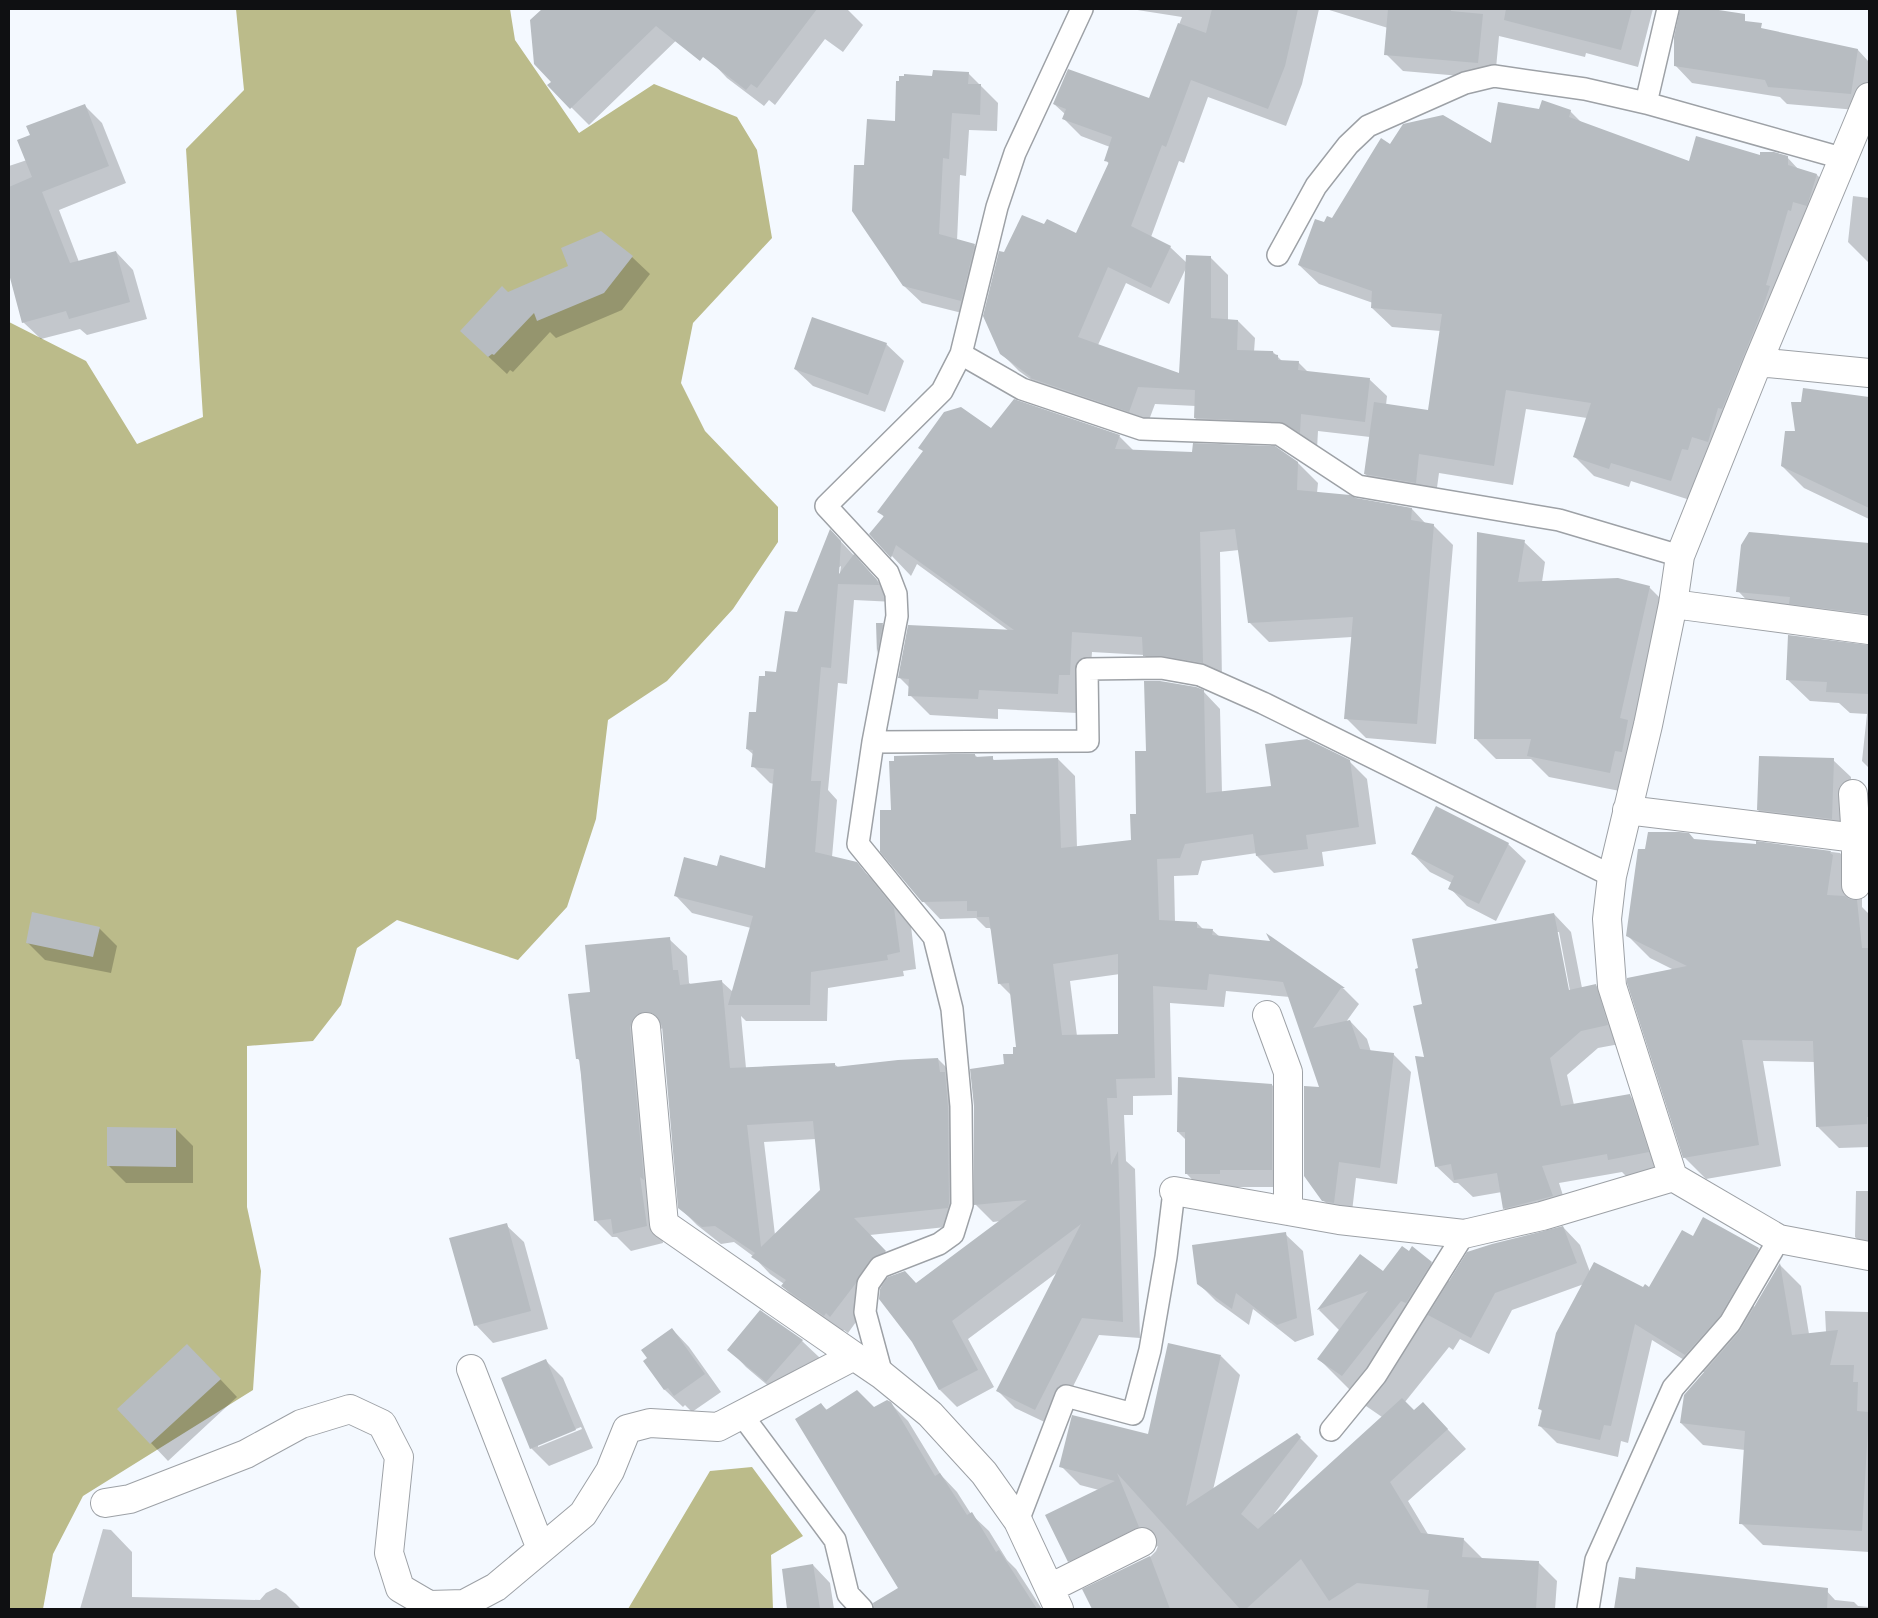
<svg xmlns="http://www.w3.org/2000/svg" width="1878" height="1618" font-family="Bitter,serif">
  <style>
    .forest { fill: #bbbb8a }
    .shadow { fill: #0003; fill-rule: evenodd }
    .building { fill: #b7bcc1; fill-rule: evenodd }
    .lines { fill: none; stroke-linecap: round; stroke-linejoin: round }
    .lane-casing { stroke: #9da1a6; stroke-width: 24 }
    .street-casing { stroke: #9da1a6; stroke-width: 30 }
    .lane { stroke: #fff; stroke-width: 21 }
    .street { stroke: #fff; stroke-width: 28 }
  </style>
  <rect width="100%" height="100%" fill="#f4f9ff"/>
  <path class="forest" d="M236,9h274l5,31 64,93 75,-49 83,33 20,33 15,88 -79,85 -12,60 24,48 73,76v35l-45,67 -66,72 -59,39 -12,99 -29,88 -49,53 -121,-40 -40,28 -16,57 -28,36 -66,5v161l14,64 -8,119 -170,106 -30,58 -10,55h-34v-1287l77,39 51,83 66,-27 -17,-268 58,-59z
    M752,1467l51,69 -32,19 2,54h-145l82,-138z"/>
  <path class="shadow" d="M544,9h126l19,19 -100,97 -40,-40 3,-3 -21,-61z
    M749,9h98l16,16 -20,27 -18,-13 -50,66 -6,-5 -5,6 -37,-28 -17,-18z
    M1131,9h188l-17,75 -16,42 -78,-29 -24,66 -5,-2 -28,76 19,10 17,16 24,-5 17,17v45l10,1 17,17 -1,14h19l10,10h15l11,11 60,6 18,17 -1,9 43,6 12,-80 -49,-4 -20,-19 1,-5 -54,-19 -20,-19 26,-41 7,-5 59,-73 100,-1 49,-34h30l13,13 107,38 70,-5h27l12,13 18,5 19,19 -146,306 -59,-19 -2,6 -35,-11 -19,-19 12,-39 -61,-9 -13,76 -74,-12 -4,29 -50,-9 -20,-19 5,-37 -52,-6 -1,18 -104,-14 -18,-17 1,-12 -41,-2 -9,24 -105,-41 -22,-16 -18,-18 4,-99 39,-28 33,9 32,-71 -3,-4 4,-13 -29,-11 -17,-17 1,-5 -11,-10 96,-5 32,-82zM1187,266l-7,108 -82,-29 28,-62 43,21z
    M1326,9h327l-15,58 -52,-14 -1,4 -86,-21 -4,43 -92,-8 -17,-17 2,-26z
    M1858,50l11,12 -1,49 -81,-7 -7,-7 -88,-14 -17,-18z
    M968,73l30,30 -1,28 -28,-1 -3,46 -6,-1 -3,66 17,4 18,18 -14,54 -56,-14 -18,-17 -39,-120 31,-44 37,-45z
    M84,105l18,18 24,60 -67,27 20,52 37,-10 17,18 14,49 -60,16 -7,-6 -39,10 -18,-17 -14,-53v-103l18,-6 4,-24z
    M1853,196l16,2v65l-21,-21z
    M600,233l32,24 18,17 -28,36 -66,28 -6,-6 -37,40 -3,-2 -3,4 -28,-26 29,-55 62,-27z
    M886,344l18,17 -19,51 -72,-26 -18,-17z
    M1804,389l65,10v120l-65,-31 -22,-22 15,-34z
    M991,430l128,6 15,15 164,12 20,20 -1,10 95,16 14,15 7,1 20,20 -17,199 -70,-6 -20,-20 6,-81 -83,5 -20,-20 -10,-72 -19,2 2,130 -58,-7 -20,-20 -52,-3 -3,43 -12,18 -79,-4v10l-68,-4 -20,-20v-7l-11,-11 110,-46 -92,-67 -6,12 -40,-42 13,-17 -5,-6z
    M831,531l63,67 1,4 -41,-2 -7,84 -9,-1 -10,107 9,10 -5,57 24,7 18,17 37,45 5,43 -13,2 1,5 -76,12 -1,33h-81l-5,-5 5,52 88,-4 5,4 99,-9 17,17 10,149 -95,10 32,34 -15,8 1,2 29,6 84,-64 -8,1 -17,-17 29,-139 9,-11 4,-7 -6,-52 -12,-12 -8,-53 -2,-3h-4l-10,-10 -36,1 -17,-18 -31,-90 83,-56 3,3h14l3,3 63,-2 17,17 2,72 55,-7 15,-89 56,-61 17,18 2,84 50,-6 77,-26 18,18 9,65 -54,8 2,14 -50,7 -17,-17v-3l-55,8 -4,14 -24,1 1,46 22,1 6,6 9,1 8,7 51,6 -2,-7 75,53 15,15 -13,18 4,-1 17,18 4,13 22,2 18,18 -14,112 -41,-6 -5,42 -10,-2 -18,-18 -2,-112 -31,-91 -64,-6 -2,16 -54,-4 2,92 -39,1v19h-9l2,46 9,8 5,169 -41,-3 -46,91 -38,-18 -17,-17 61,-120 -91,68 26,48 -37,20 -17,-17 -27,-49 -33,-43 2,-12 -34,47 -4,-3 -2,2 -42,-29 -18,-17 2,-2 -14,-10 -17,-18 -19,-14 -13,2 -24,-19 -18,-18 -16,-179 -9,4 3,160 6,51 -32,8 -14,-14h-5l-17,-17 -15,-159 -3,-3 14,-65 78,-54 18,17 2,27 3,2 30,-3 11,10 18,-64 -59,-15 -16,-17 42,-28 48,1 8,-85 -4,-1 -17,-17 1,-11 -7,-6 10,-35 20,-41 21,-59zM841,566l-2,14 -1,-12zM1120,974v61l-43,1 -7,-55zM816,1139l5,51 -46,45 -11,-93z
    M1749,533l120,11v89l-110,-20 -21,-22z
    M1524,542l21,20 -3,20 107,5 21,21 -40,185 -81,-16 -18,-18h-35l-21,-21z
    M878,624h4l18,18 -6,28 -16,-17z
    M1869,646v122l-7,-7 5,-47 -17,-1 -11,-10 -29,-2 -22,-21z
    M1833,760l18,17 -2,59 -73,-9 -18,-17z
    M1694,840l63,5v-2l83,10 22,22v32l7,7v233l-30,1 -22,-22 -2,-64 -52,-1 18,105 -75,13 -22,-22 -10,-187 -24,-12 -22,-22z
    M1508,844l18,17 -30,60 -29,-15 -17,-18 2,-5 -22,-11 -17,-18z
    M1554,914l17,18 11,56 14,-2 17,17 12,40 -27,5 -31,27 7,30 56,-9 17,17 18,56 -38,8 -5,-5 -63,11 10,31 -48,12 -17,-18 -2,-16 -29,5 -15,-14h-4l-18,-17 -10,-107 -2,-54zM1557,932h2l12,64h-3z
    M99,928l18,18 -6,27 -66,-13 -18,-18z
    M1272,1085l17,17v85h-52v4h-34l-17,-18v-33l-8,-8z
    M176,1129l17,17v37h-67l-18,-18z
    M1856,1191h13v60l-14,-14z
    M1704,1219l54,30 18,18 -23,39 2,1 25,-42 21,21 8,48 17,-2 -1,-21 44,1v240l-106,-7 -22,-22 4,-73 -42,-5 -22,-22 24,-50 -53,-33 -24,103 -7,-2 -3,16 -61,-14 -17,-17 3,-14 -3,-3 44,-125 -72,26 -23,44 -29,-15 -7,11 -4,-3 -44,55 9,10 9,-9 43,46 -58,52 21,35 35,4 19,19 55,3 19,19 -2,28h-462l-9,-19 66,-33 6,-6 2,-5 -70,34 -19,-19 30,-71 -19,-5 -19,-19 88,-30 72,-80 19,19 -27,115 84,-55 21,21 -44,58 1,1 107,-98 -16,-11 -47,-47 21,-28 -21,-21 41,-54 23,17 26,-20 22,10 19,19 113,-55 17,18 10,27 53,17h7l44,-52z
    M506,1225l18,17 24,87 -55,14 -17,-18z
    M1285,1234l18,17 11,84 -19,7 -42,-33 -4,16 -33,-24 -18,-18z
    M672,1329l17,18 32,45 -29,20 -7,-7 -2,2 -18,-17 -20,-29z
    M802,1341l18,17 -36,41 -38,-32 -17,-18z
    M546,1361l17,17 30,70 -44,18 -18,-18zM581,1427l1,2 -44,18v-3z
    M205,1363l32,34 -69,64 -49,-52z
    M890,1403l18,18 33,54 16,17 14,22 18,17 18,29 9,9 26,40h-136l-11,-18 4,-3 -78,-184 6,6 47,-1z
    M103,1529l8,1 21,22v45l128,3 6,-7 10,-5 10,6 15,15h-221z
    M813,1565l17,18 4,26h-46l-5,-39z
    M1620,1579l204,9 11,12 19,2 4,4 11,1v2h-254z"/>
  <path class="building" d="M542,9h275l-60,79 -6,-4 -5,6 -43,-33 -3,4 -44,-35 -86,83 -23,-24 4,-3 -17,-18 -4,-44z
    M1212,9h86l-13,57 -17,43 -77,-29 -25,67 -4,-2 -31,81 40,20 -20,42 -43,-21 -30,70 101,36 7,-118 25,1v62l27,2 -1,30 36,1v3l5,1v5l21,1 -1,9 72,8 -5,44 -64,-8 -1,19 -21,-11 -85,-4 1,-28 -57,-3 -9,25 -99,-34 1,-1 -31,-23 -17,-38 16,-65 5,1 18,-37 22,9 3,-5 29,14 33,-71 -5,-1 8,-24 -50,-18 4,-10 -13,-5 15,-35 81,29 29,-75 28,10z
    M1388,9h63v2l32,3 -5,49 -94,-8z
    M1506,9h126l-11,41 -117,-30z
    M1680,9h32l33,5v7l17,2 -1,5 97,21 -7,45 -83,-7 -3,-7 -91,-14v-29z
    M933,70l36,2 -1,12h13l-1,31 -28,-2 -3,46 -6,-1 -4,76 36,10 -14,57 -58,-15 -51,-75 2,-46h10l3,-46 28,2 1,-40h3v-5h5v-2l28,2z
    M1542,100l29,10 -2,7 120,44 7,-25 64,19v-3h14l14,4v9l29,9 -10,32 -14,-4 -2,9 -3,-1 -22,75 4,1 -9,27 -39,96 -4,-1 -10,34 -16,-5 -4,13 -6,-1 -11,32 -60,-18 -2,6 -36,-12 18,-54 -85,-13 -12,76 -75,-12 -3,29 -52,-9 10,-72 54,8 14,-96 -71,-6 1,-17 -74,-26 17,-46 9,3 3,-6 5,2 49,-80 9,6 13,-20 40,-9 48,28 7,-41 41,7z
    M85,104l24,62 -67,26 28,71 46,-12 14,51 -61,17 -3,-8 -44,12 -13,-49v-87l23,-10 -15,-37 13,-5 -4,-9z
    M601,231l32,25 -29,37 -67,28 -3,-8 -40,42 -2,-1 -4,3 -28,-26 42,-45 6,6 60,-26 -7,-18z
    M812,317l75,26 -19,52 -74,-26z
    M1803,388l66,9v111l-88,-42 4,-35h10l-4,-29h10z
    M1014,399l106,36 -5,14 77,3 1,-9 82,3 23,16 -1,28 53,5 6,3 56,10 -1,12 23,4 -17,200 -73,-5 9,-102 -105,6 -13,-94 -35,3 3,131 -40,-7h-20l-1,-19 -70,-5 -2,43h-11l-1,19 -79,-4 -1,9 -70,-3 1,-17 -11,-1 10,-53 106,5 -118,-85 -5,13 -22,-24 15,-18 -7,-4 46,-61 -5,-3 26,-36 17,-5 30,21z
    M830,529l11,12 -2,33 15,-20 23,26 2,5 -41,-1 -7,84 -10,-1 -10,114h10l-6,71 42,10 37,46 6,44 -13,3 1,5 -77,12 -1,33h-82l25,-89 -79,-20 10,-39 33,9 3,-11 45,13 9,-99 -23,-2 2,-17 -7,-1 3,-37h7l3,-36h6v-5l11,1 9,-61 12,1z
    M1477,532l48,8 -7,42 100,-4 32,8 -30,132 8,2 -6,32 -7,-1 -5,22 -83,-17 4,-17h-57z
    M1749,532l120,11v71l-80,-10 1,-7 -54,-5 5,-47z
    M876,623h7l-6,31z
    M1788,635l81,10v49l-43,-2 1,-10 -41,-2z
    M1144,681h16l36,6 8,3 2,103 65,-7 -6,-42 42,-5 43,21 9,67 -53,8 2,14 -52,7 -3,-22 -68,10 -5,14 -23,1 2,61 38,2v6l16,1 -1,6 58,6 -4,-8 79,55h-4l-28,40 37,-8 10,29 34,4 -14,115 -41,-6 -5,41 -12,-2 -18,-25v-90l15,1 -36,-105 -74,-8 -2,16 -54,-4 2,92 -39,1 1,19h-10l4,67 7,-14 5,171 -41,-4 -47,92 -39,-19 85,-167 -129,97 26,49 -39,20 -27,-48 -33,-43 1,-10 8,-12 17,-6 11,12 111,-83 -53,5v-99l-4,-37 34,-5 -1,-10h10v-7h3l-7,-64 -11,1 -9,-67h-12v-6h-10v-10l-45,1 -42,-50v-42h11l-2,-49h5v-5l57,-2h24v3l18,-1v4l65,-2 3,90 70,-8 -1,-26h6l-1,-63h11zM1118,954v80l-56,1 -9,-71z
    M1759,756l75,2 -2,61 -75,-9z
    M1436,806l73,37 -30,61 -31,-15 6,-13 -43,-22z
    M1648,832h31l10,1 5,6 62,5v-3l75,10 -1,2 3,2 -6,40 18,1 4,3 8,1 5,48h7v169h-2v7l-51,3 -3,-86 -71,-1 17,105 -76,13 -56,-175v-5l60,-12 -61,-30 12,-87h7z
    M32,912l68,15 -7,30 -67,-14z
    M1554,913l15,77 27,-6 12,41 -27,6 -31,27 11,48 69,-12 19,58 -41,8 -1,-6 -65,12 11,30 -50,13 -6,-36 -43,7 -3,-16 -16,3 -20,-111 9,1 -11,-51 9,-2 -7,-35 3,-1 -6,-29z
    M670,937l3,33h5l2,15 42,-5 8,88 105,-5v4l63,-7 40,-2 2,14h5l3,35 1,96 -1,5 -94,10 32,33 -16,9 -14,23 -26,34 -4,-4 -2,3 -43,-30 5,-6 -35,-23 4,-4 -40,-27 -13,1 -24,-19 -16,-182 -4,-8 -6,-5 -8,-1 -7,3 -5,6 -2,7 14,152 -4,-3 7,49 -34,8 -2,-15 -17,2 -13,-146 -2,-16h-3l-8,-65 22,-2 -5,-47zM813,1121l7,69 -59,57 -14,-122z
    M1178,1077l94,7v86h-52v4h-35v-42h-8z
    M107,1127l69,1v39l-69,-1z
    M1703,1217l56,31 -39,68 -35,39 -50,-31 -24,102 -7,-1 -4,15 -62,-14 4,-16 -4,-1 18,-76 38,-71 49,25 2,-3 4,3 33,-57 11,6z
    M507,1223l24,88 -57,15 -25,-88z
    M1563,1226l14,37 -82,30 -24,45 -43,-23 39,-63 25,-8z
    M1286,1232l11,86 -20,7 -41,-32 -4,16 -35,-25 -5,-39z
    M1402,1246l7,5 3,-5 20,16 -26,41 -5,-2 -59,75 -25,-17 51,-68 -51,19 43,-56 23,17z
    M1780,1263l12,72 46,-5 -8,35h24l-1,17h5l-1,29 12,1 -7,119 -123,-7 6,-93 -65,-8 4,-28 56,-64z
    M760,1310l43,30 -37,42 -39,-32z
    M672,1328l33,46 -31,22 -6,-8 -4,2 -21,-29 4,-3 -6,-8z
    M1168,1343l53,12 -35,151 111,-73 4,4 -60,77 17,15 144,-131 12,12 9,-8 25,27 -58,53 31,51 43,5 -2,19 77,4 -3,48h-109l2,-19 -72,-7 -28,18 -28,-42 -55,50h-6l-123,-136 22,54 -71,35 -23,-47 70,-34 -56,-14 13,-52 76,19z
    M187,1344l34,35 -71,65 -33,-35z
    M546,1359l30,71 -46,19 -29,-71z
    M857,1390l17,17 13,-7 4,2 44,74 5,-3 27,42 5,-3 24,40 3,-2 38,59h-163l-1,-6 25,-15 -103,-169 26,-16 5,7z
    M1150,1556l20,53h-78l-10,-20z
    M813,1564l7,45h-33l-5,-40z
    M1636,1567l192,21 -1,21h-213l5,-32 16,2z"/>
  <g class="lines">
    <defs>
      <path id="lane" d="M1646,103l199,56
        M1278,255l38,-69 32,-41 20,-19 97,-43 29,-7 91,13 61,14 22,-94
        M961,354l61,35 119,40 138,5 79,52 201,34 121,36
        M873,742l215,-1 -1,-72 74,-1 39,7 63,28 349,173
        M882,1375l-17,-63 3,-28 12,-17 59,-23 14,-10 9,-29 -1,-99 -9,-97 -18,-72 -76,-93 15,-102 24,-126 -1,-22 -8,-21 -62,-67 116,-115 19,-37 36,-147 18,-54 67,-144
        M742,1415l93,125 13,54 14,15
        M1331,1430l45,-55 88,-141
        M1018,1521l48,-125 67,18 17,-64 16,-93 8,-66
        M1588,1609l8,-49 77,-172 57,-65 49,-84"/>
      <path id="street" d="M1869,97l-111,265 -78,194 -7,48 -25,121 -36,151 -5,43 5,67 61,191 106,62 90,17
        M1758,362l111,11
        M1673,604l196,26
        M1853,794l3,44v47
        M1627,810l229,28
        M1267,1015l21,57v139
        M646,1027l18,197 190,132
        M1174,1191l165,29 125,14 78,-18 131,-39
        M471,1369l70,180
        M105,1503l25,-4 116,-45 55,-30 49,-15 32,15 17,33 -10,96 11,35 29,17 35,-1 32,-17 87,-73 27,-43 17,-42 23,-6 68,4 136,-71 28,19 48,39 54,59 34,48 41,88
        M1050,1588l92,-46"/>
    </defs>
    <use href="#lane" class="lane-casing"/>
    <use href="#street" class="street-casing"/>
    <use href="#lane" class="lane"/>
    <use href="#street" class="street"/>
  </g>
  <rect width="1878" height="1618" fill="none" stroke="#0f1012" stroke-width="20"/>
</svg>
